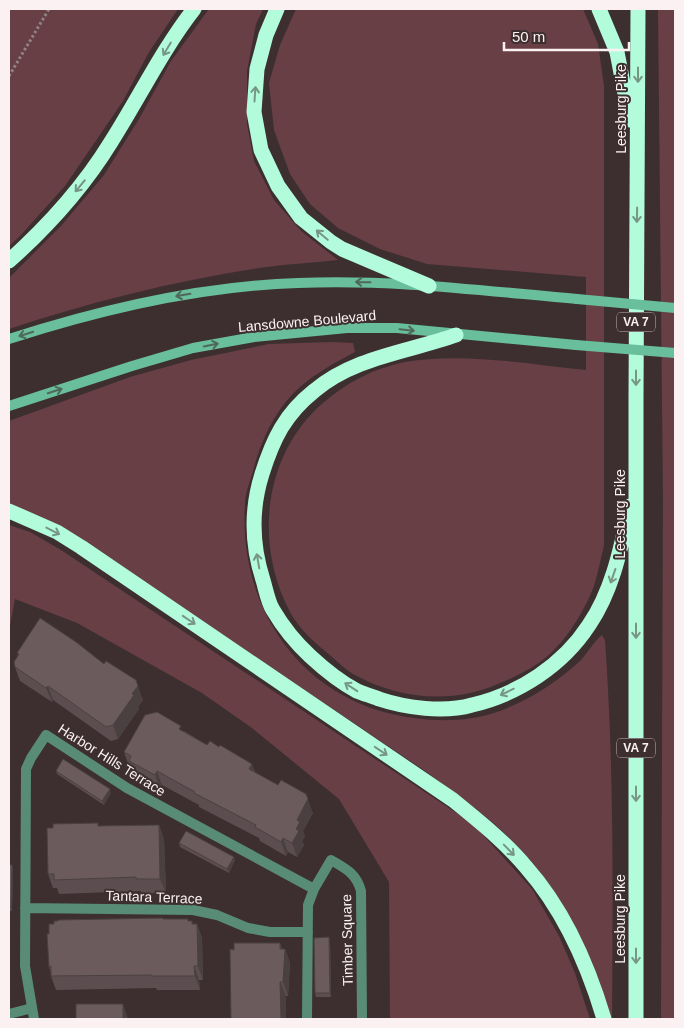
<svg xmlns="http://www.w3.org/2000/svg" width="684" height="1028" font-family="Helvetica,sans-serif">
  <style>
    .green { fill: #683f45 }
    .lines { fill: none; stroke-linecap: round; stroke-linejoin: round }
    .path { stroke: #908485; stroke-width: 3; stroke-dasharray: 2.5 2.5; stroke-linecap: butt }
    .minor { stroke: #598c76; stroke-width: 10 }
    .secondary { stroke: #69be9b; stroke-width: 10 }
    .motorway { stroke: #b2fcdb; stroke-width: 15 }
    .secondary-bridge { stroke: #69be9b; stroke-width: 10 }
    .wall { fill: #5c4e50 }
    .shaded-wall { fill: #4b4041 }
    .building { fill: #6b5b5d; stroke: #4b4041 }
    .oneway { stroke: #789686 }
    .oneway2 { stroke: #4f685b }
    .labels { text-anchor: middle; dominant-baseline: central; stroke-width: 4; stroke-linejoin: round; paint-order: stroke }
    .shield { fill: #3d2f30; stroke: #c2b7b8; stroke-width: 1 }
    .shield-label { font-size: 12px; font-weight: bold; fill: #fbf1f2 }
    .street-label { font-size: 14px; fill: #fbf1f2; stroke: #3d2f30 }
  </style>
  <rect width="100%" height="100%" fill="#3d2f30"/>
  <path class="green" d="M9,9h169l-29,43 -26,49 -58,85 -46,51 -10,9z
    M209,9h54l-7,15 -9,47v53l7,37 20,39 27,31 37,29c-26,3 -53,4 -79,8 -85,13 -169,34 -250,61v-51l52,-52 43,-51 35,-56 32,-58z
    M296,9h287l15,35 6,42v459c-3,13 -6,28 -10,41 -11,28 -31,61 -57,78 -12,8 -24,14 -37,19 -48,22 -102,16 -147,-9 -8,-5 -15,-12 -22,-18 -15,-12 -32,-27 -41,-44 -36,-68 -27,-157 33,-209 23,-20 51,-35 82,-41 58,-10 122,2 181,8v-93l-159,-13 -47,-15 -42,-21 -28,-24 -20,-30 -16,-44 -5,-47 11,-38z
    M658,9h17v1010h-14l2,-521z
    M332,342l21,1 2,9c-19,10 -39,21 -55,35 -24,21 -39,53 -47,84 -3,11 -8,22 -8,33 -7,108 60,200 169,214 28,4 56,3 83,-6 31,-11 59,-29 83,-51 8,-8 13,-19 22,-26l3,5c9,127 8,253 7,379h-2c-5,-18 -9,-37 -17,-54 -16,-38 -36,-74 -63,-105 -30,-36 -70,-64 -108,-91l-325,-219 -88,-46v-83l121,-44 61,-17 78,-16z
    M9,525l21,7 31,18 412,274 59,65 27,47 16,37 15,46h-200l-1,-137 -50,-83 -87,-71 -50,-35 -125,-70 -62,-24 -6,32z"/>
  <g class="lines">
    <path class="path" d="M9,76l40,-67"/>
    <path class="minor" d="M25,908l168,2 24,5 31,13 22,4h38
      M9,1014l23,-6
      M34,1019l-9,-53 1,-197 5,-11 15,-23 81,53 187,101
      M307,1019l1,-114 6,-16 17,-29c15,9 25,13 30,31l1,128"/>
    <path class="secondary" d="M9,339c93,-30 190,-53 289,-56 93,-4 187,8 279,16
      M9,406l123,-40 61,-18 61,-11 93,-9h50l179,17"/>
    <path class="motorway" d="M277,9l-11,26 -9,34 -3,43 7,38 17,36 23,32 30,24 11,7 87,37
      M599,9l18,43 13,68
      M9,261c38,-34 75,-75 102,-119 28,-44 51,-92 83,-133
      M456,335c-48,17 -102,22 -142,56 -29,23 -41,48 -52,83 -11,35 -10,72 1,106 3,10 5,22 10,30 10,17 23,33 37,46 14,13 30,26 47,35 7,3 15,5 22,8 27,9 65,14 93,6 47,-11 91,-40 117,-80 24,-35 32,-78 41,-119
      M9,511l48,21 24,15 372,253c26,21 52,42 73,67 38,43 62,98 78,152
      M636,1019v-622l2,-388"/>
    <path class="secondary-bridge" d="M577,299l98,9
      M576,345l99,8"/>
  </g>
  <path class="wall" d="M17,653l126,47 -5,7 1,2 -21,30 -7,2 -58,-41 -1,2 -32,-21 -5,-14 3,-11z
    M184,731l23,14 45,19 3,8 58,41 -10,18 2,5 -3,5 2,4 -7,12 -9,-5 -2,4 -26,-15 -1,-3 -60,-31v-2l-37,-20 -2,4 -26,-14 -3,-8 -2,-1 -5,-14z
    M56,771l55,22 -7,12 -47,-31z
    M159,825l5,14 2,54h-25v-2l-82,3 -2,-6h-4l-5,-14 52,-48z
    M179,843l56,17 -6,13 -49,-26z
    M9,865l4,4 -1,42h-3z
    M163,919l29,2 1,3h4l5,14 1,42h-4l1,10h-43l-1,-2 -100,2 -5,-14v-3l-2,-6z
    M330,941l1,56h-15l-1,-4z
    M280,943l2,6h3l5,14 -2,33h-2l-52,-46z"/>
  <path class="shaded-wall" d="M136,680l7,20 -5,7 1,2 -21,30 -5,-14z
    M48,686l5,14 -1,2 -6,-14z
    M252,764l5,14 -8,-9z
    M157,771l5,14 -2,4 -5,-14z
    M110,789l1,4 -7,12 -2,-4z
    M306,794l7,19 -10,18 2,5 -3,5 2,4 -7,12 -5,-14 4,-14 1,-9z
    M159,825l5,14 2,54 -6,-14z
    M283,838l5,14 -2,4 -5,-14z
    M234,857l1,3 -6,13 -2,-4z
    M12,865l1,4 -1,42 -1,-4z
    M192,921l5,14v-11l5,14 1,42 -5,-14z
    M329,937l1,4 1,56 -1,-4z
    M280,943l4,12 1,-6 5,14 -2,33 -5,-14z
    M194,966l5,14 1,10 -5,-14z
    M280,982l6,14v23h-5z
    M123,1004l5,14v1h-5z"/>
  <path class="building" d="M40,618l36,24 28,22 2,-3 30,19 2,6 -6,8 2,1 -21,30 -7,2 -58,-41 -2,2 -31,-21 -1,-5 5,-8 -2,-1z
    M157,712l24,14 -2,3 28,16 3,-4 9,6 1,-2 32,19 -3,5 29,16 3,-5 25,14 2,5 -11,21 3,2 -4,7 3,2 -7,12 -9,-5 -2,4 -26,-15 1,-2 -62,-32 1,-1 -38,-21 -2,4 -26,-14 2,-5 -7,-4 21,-37z
    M63,759l47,30 -8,12 -46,-30z
    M98,823v3l61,-1 1,54h-24v-2l-82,3v-6h-6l-1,-46h6v-4z
    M186,831l48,26 -7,12 -48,-26z
    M9,865h3l-1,42h-2z
    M163,918v1h25v2h4v3h5l1,42h-4l1,10h-43v-1l-101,1v-10l-2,1 -2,-33h2v-10h5v-3h4v-1z
    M329,937l1,56h-15l-1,-55z
    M234,943h46v6h5l-2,33h-3l1,37h-50l-1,-70 4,1z
    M76,1004h47v15h-47z"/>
  <defs><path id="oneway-shaft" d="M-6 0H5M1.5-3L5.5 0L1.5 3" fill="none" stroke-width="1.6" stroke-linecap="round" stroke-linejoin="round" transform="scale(1.25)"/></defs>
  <g class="oneway">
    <use href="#oneway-shaft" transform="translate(167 49) rotate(121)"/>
    <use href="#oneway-shaft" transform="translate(638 75) rotate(90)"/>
    <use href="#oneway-shaft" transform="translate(255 94) rotate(-86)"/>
    <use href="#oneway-shaft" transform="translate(80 186) rotate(130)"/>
    <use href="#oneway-shaft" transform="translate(637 215) rotate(91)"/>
    <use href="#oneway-shaft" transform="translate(322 235) rotate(-140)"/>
    <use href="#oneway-shaft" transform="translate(636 378) rotate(90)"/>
    <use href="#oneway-shaft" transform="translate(53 531) rotate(27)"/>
    <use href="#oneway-shaft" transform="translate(258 561) rotate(-100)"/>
    <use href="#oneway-shaft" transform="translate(613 576) rotate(109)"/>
    <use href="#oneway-shaft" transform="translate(189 620) rotate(34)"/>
    <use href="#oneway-shaft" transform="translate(636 631) rotate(90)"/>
    <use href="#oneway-shaft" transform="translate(351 687) rotate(-147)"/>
    <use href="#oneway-shaft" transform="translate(507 692) rotate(154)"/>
    <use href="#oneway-shaft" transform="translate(381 751) rotate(34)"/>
    <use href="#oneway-shaft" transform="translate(636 794) rotate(90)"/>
    <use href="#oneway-shaft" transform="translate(509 850) rotate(46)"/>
    <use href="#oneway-shaft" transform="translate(636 956) rotate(90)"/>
  </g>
  <g class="oneway2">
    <use href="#oneway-shaft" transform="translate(363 282) rotate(-179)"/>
    <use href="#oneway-shaft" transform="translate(183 295) rotate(171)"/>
    <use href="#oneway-shaft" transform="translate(407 330) rotate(6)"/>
    <use href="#oneway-shaft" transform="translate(26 334) rotate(162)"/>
    <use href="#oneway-shaft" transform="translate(211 345) rotate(-11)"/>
    <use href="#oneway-shaft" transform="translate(55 391) rotate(-18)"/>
  </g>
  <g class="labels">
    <g class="shield">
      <rect x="617" y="312.5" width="38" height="19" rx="4"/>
      <rect x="617" y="738.5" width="38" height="19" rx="4"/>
    </g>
    <g class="shield-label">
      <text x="636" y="322">VA 7</text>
      <text x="636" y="748">VA 7</text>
    </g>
    <g class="street-label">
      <text transform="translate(621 109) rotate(-90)">Leesburg Pike</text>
      <text transform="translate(307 321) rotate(-5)">Lansdowne Boulevard</text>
      <text transform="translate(620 514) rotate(-90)">Leesburg Pike</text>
      <text transform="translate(112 760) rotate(32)">Harbor Hills Terrace</text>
      <text transform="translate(154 897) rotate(2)">Tantara Terrace</text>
      <text transform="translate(620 919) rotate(-90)">Leesburg Pike</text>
      <text transform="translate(347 940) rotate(-91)">Timber Square</text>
    </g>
  </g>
  <rect width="684" height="1028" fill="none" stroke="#fbf1f2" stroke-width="20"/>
  <path d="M504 42v8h125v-8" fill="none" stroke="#fbf1f2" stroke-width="2.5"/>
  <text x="512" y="42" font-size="15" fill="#fbf1f2" stroke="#3d2f30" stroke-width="4" paint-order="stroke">50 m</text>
</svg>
